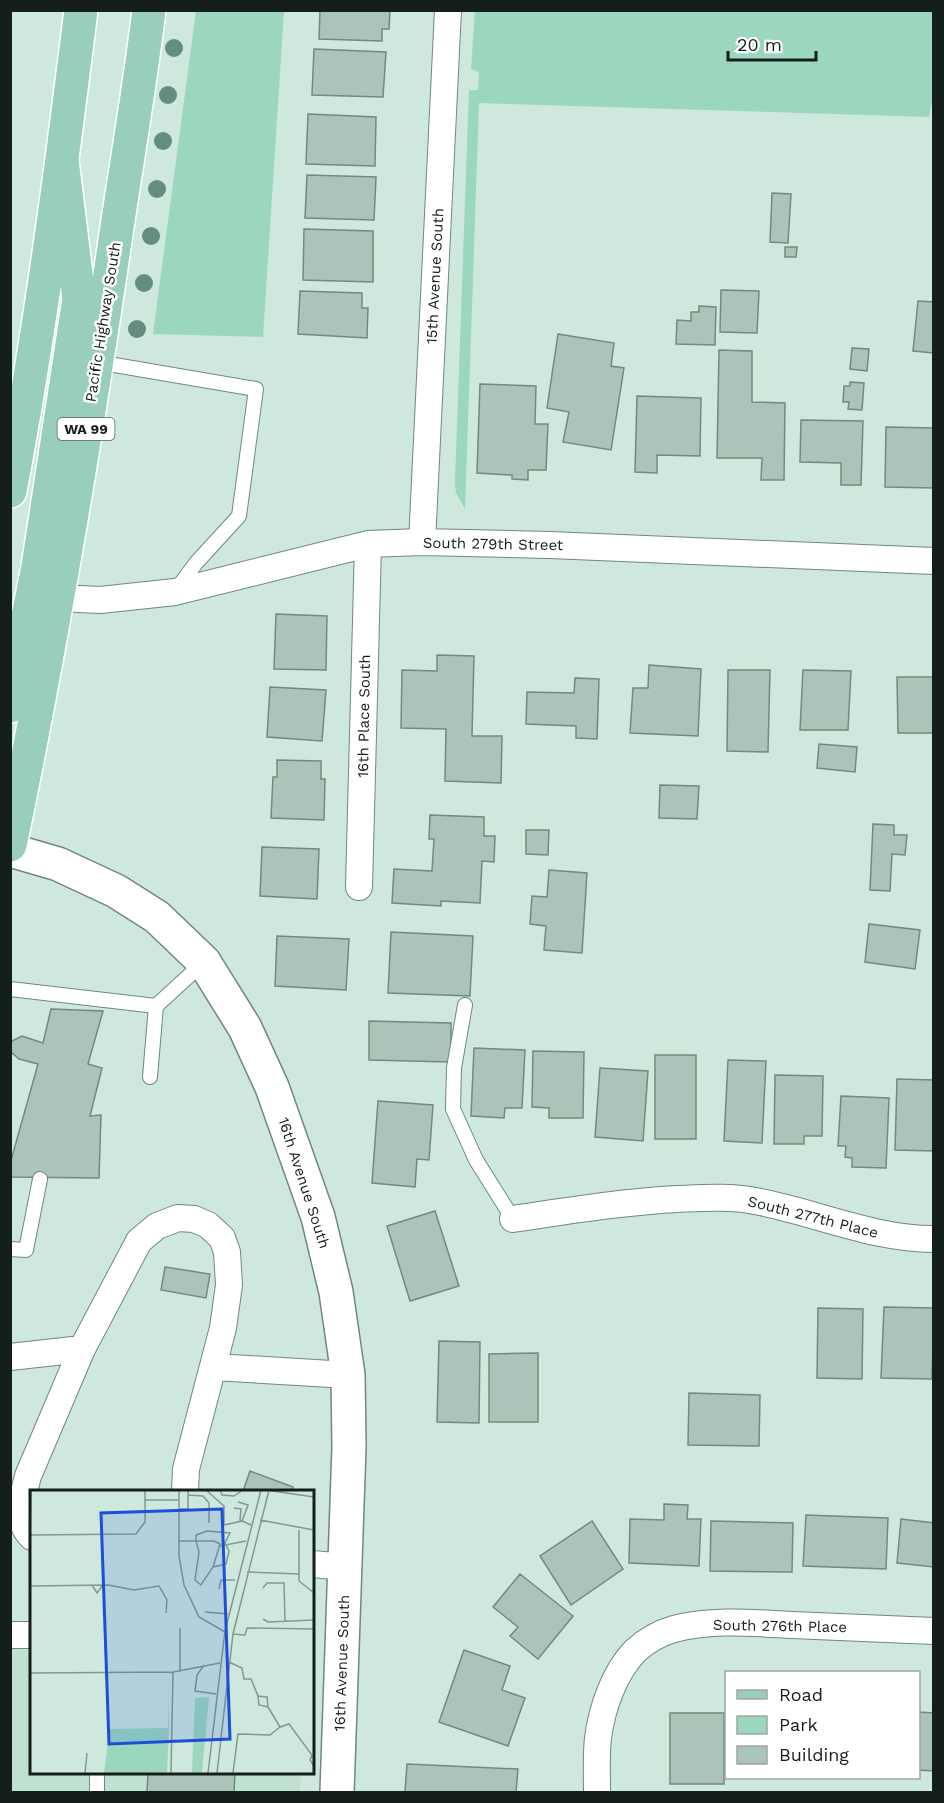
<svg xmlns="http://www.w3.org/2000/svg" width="944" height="1803" font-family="'Work Sans',sans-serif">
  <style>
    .built { fill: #bee1d2 }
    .green { fill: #9bd7be }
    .building { fill: #abc4b9; stroke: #718a7f; stroke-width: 1.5 }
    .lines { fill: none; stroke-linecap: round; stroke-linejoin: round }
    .lane-casing { stroke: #70887e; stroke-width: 16 }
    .street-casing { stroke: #70887e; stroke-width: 28 }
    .secondary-casing { stroke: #70887e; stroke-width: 36 }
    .primary-casing { stroke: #fff; stroke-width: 36 }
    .lane { stroke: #fff; stroke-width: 14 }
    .street { stroke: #fff; stroke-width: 26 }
    .secondary { stroke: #fff; stroke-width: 33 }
    .primary { stroke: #98cebb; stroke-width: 33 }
    .tree { fill: #638d7f }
    .labels { text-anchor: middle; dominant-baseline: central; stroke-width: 5; stroke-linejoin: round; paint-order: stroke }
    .shield { fill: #fff; stroke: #5a625f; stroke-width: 1.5 }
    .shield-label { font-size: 14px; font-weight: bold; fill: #141e1a }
    .street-label { font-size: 15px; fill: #141e1a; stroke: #fff }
    .inset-road { fill: none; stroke: #84978f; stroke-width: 1.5 }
    .view { fill: #1d4ed8; fill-opacity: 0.15; stroke: #1d4ed8; stroke-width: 3 }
    .inset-edge { fill: none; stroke: #141e1a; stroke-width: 3 }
  </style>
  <rect width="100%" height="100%" fill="#cee8dd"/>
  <path class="built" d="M11,1649h20l1,123h269l-1,20h-289z"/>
  <path class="green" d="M196,11h88l-21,326 -110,-3z
    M475,11h458l1,80 -5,26 -450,-14 -14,406 -9,-16 -1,-10 14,-392 1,-1h8l1,-18 -8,-3z"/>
  <path class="building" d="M320,10h70l-1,19h-7v12l-63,-2z
    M314,49l72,3 -3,45 -71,-2z
    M308,114l68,3 -1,49 -69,-2z
    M307,175l69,2 -2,43 -69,-2z
    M772,193l19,1 -3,49 -18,-1z
    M304,229l69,2v51l-70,-2z
    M785,247h12l-1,10h-11z
    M721,290l38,1 -2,42 -37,-1z
    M300,291l62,2v15h6l-1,30 -69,-4z
    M918,301l16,1v51l-21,-2z
    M699,306l17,1 -1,38 -39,-1 1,-24 14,1v-9h8z
    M558,334l56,9 -3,23 13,2 -13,82 -48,-8 6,-30 -22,-4z
    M852,348l17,1 -2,22 -17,-2z
    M719,350l33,1v51l33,1 -1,77h-23l1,-22h-45z
    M850,382l14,1 -2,27 -14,-1 1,-7h-6l1,-16h6z
    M480,384l56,2 -1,38h13l-2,46h-18v10l-16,-1v-4l-35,-2z
    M637,396l64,2 -1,58 -43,-1v18l-22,-1z
    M801,420l62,1 -2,64h-20v-22l-41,-1z
    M886,427l48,1v60l-49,-1z
    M276,614l51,2 -1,54 -52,-1z
    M437,655l37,1 -2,80h30l-1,47 -56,-2 1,-52 -45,-1 1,-58 35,1z
    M649,665l52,4 -3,67 -68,-3 3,-45h15z
    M728,670h42l-2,82 -41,-1z
    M803,670l48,1 -3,59h-48z
    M897,677h37v56h-36z
    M575,678l24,1 -2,60 -21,-1v-12l-50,-2 1,-32 47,1z
    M270,687l56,3 -4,51 -55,-4z
    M819,744l38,3 -2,25 -38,-4z
    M277,760l44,1v18h4l-1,41 -53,-2 2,-41h4z
    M660,785l39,1 -2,33 -38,-1z
    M430,815l54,2v19h11l-1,26 -12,-1 -2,42 -39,-2v5l-49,-3 2,-34 38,2 2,-32h-5z
    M873,824l21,1v10h13l-2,20 -13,-1 -2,37 -20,-1z
    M526,830h23l-1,25 -22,-1z
    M262,847l57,2 -2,50 -57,-3z
    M549,870l38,3 -5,80 -38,-3 2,-24 -16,-2 2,-28 15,1z
    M869,924l51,6 -5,39 -50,-7z
    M391,932l82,4 -3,60 -82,-3z
    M277,936l72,3 -3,51 -71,-4z
    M51,1009l52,2 -15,53 14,4 -12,48 11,-1 -2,63 -89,-1v-13l28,-100 -19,-5 -9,-8v-5l2,-5 10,-5 21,7z
    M369,1021l82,2v39l-82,-2z
    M474,1048l51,2 -3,58h-17l-1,10 -33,-2z
    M533,1051l51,1 -1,66h-34v-10l-17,-1z
    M655,1055h41v84h-41z
    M728,1060l38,1 -4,82 -38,-2z
    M600,1068l48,3 -5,70 -48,-4z
    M775,1075l48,1 -1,60h-18v8h-30z
    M897,1079l37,1v71l-39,-1z
    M841,1096l48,2 -3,70 -34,-1v-9l-7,-1 1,-11h-8z
    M378,1101l55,4 -4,55 -12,-1 -2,28 -43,-4z
    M435,1211l24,75 -49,15 -23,-75z
    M165,1267l45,7 -4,24 -45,-8z
    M884,1307l50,1 -2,71 -51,-1z
    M818,1308l45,1 -1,70 -45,-1z
    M439,1341l41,1 -1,81 -42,-1z
    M538,1353v69h-49v-68z
    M689,1393l71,2 -1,51 -71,-1z
    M250,1471l43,16 -1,4h-49z
    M664,1504l24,1 -1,14h14l-2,47 -70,-3 1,-44 34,1z
    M806,1515l82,3 -2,51 -83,-3z
    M901,1519l33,4v44l-37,-4z
    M592,1521l31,48 -52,36 -31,-49z
    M711,1521l82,2 -1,49 -82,-1z
    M520,1574l53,42 -35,43 -28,-23 8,-9 -25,-20z
    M464,1650l46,16 -8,24 23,8 -17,48 -69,-24z
    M918,1712l16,1v58l-16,-1z
    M670,1713h54v71h-54z
    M407,1764l111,5 -2,23h-111z
    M148,1772h87l-1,20h-87z"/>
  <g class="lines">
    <defs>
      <path id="lane" d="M97,362l159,27 -17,127 -43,47 -20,27
        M10,989l146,17
        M465,1005l-11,63 -1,41 23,51 37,59
        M150,1077l6,-71 48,-44
        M10,1249l16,1 14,-71
        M97,1792v-20"/>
      <path id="street" d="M422,542l26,-532
        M58,598l42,2 75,-8 193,-48 54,-2 128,3 384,16
        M359,887l9,-343
        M513,1219c55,-8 109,-17 164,-20 25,-1 53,-3 78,2 60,11 117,38 179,38
        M10,1357l72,-8
        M214,1367l134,8
        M32,1537c-3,-3 -7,-8 -8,-12 -4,-16 0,-35 4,-49l54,-127 57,-108 18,-15 21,-8 16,1 14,6 14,13 5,14 2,33 -6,43 -37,141 -1,22
        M312,1564l34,3
        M10,1635h22
        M597,1792c0,-17 -1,-36 1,-54 4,-30 16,-65 37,-87 11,-10 25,-18 39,-22 38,-10 80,-6 118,-4 47,2 94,4 142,6"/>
      <path id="secondary" d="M10,850l48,14 58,27 41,26 47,45 41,66 27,59 46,130 18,75 12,83 1,72 -12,345"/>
      <path id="primary" d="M10,491c30,-159 51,-320 71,-481
        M10,706l28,-139 41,-268 -17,-139
        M10,845c42,-202 76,-406 106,-611 11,-74 24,-149 33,-224"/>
    </defs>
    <use href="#lane" class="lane-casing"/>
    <use href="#street" class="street-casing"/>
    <use href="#secondary" class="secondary-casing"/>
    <use href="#primary" class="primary-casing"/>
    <use href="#lane" class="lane"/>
    <use href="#street" class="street"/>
    <use href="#secondary" class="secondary"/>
    <use href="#primary" class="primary"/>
  </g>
  <g class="tree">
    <circle cx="174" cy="48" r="9"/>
    <circle cx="168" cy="95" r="9"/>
    <circle cx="163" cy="141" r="9"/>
    <circle cx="157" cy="189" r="9"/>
    <circle cx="151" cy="236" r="9"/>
    <circle cx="144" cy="283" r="9"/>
    <circle cx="137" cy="329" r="9"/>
  </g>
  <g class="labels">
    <rect class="shield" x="57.5" y="418" width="57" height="22" rx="4.5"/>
    <g class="shield-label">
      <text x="86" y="429">WA 99</text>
    </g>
    <g class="street-label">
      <text transform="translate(435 276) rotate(-87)">15th Avenue South</text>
      <text transform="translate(103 322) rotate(-81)">Pacific Highway South</text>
      <text transform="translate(493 544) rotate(1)">South 279th Street</text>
      <text transform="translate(364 716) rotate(-89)">16th Place South</text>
      <text transform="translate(304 1183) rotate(72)">16th Avenue South</text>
      <text transform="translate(813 1217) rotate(14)">South 277th Place</text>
      <text transform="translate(780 1626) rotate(1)">South 276th Place</text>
      <text transform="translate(342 1663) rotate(-88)">16th Avenue South</text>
    </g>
  </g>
  <g transform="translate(30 1490)">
    <rect width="284" height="284" fill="#cee8dd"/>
    <path d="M138,186l1,54 -2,43h-63l6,-44 58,-1zM179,207l-7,76h-10l3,-75z" fill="#9bd7be"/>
    <path class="inset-road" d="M149,0v66l5,29 15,32 26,15M176,0l18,16v19l18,-4 6,-16 -10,-3M190,0l2,5 12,1 9,-6M236,0l48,7M158,5l15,1 6,7v20M115,10h33M204,18l7,1 -1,11 11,5M149,19h9v-19M230,30l54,10M269,40v51l15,12M0,45l106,-1 9,-12v-32M0,49l1,-49M149,51h35l6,3 -7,23 -12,18 -6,-5 4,-28 -3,-11v-6l11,-4 23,2 -5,10 4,8 -3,13 -13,3M190,56l26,-5M217,82l52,2M62,95l5,8 6,-8M0,96l78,-1 26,5 25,-4 8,14 -1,13M233,98l4,-5h17l1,38M189,99l2,-9h14M175,122l23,2M233,129l5,3 46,-2M150,138v44M203,144l12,1 2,-7 67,1M199,172l13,6 2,11h7l7,17M174,175l-7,10 -2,16 21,3M0,183l143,-1 47,-9M238,217l-9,-2 -1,-9 9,1 1,10 12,20 9,-3 23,31 -2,5 4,6M55,283l2,-20M141,283l2,-101M178,283l17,-142 36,-141M187,283l16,-139 36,-144M203,283l5,-39 32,1 10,-8"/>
    <path class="view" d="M192,19l8,230 -121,5 -8,-231z"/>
    <rect width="284" height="284" class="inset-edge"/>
  </g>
  <rect width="944" height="1803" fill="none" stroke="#141e1a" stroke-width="24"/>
  <rect x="725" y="1671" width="195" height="108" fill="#ffffff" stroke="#a1a5a3" stroke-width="1.5"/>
  <rect x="737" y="1690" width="30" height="9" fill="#98cebb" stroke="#a1a5a3" stroke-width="1.5"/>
  <text x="779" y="1701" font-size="18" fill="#141e1a">Road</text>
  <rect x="737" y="1716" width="30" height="18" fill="#9bd7be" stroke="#a1a5a3" stroke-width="1.5"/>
  <text x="779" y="1731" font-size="18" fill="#141e1a">Park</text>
  <rect x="737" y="1746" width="30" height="18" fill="#abc4b9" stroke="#a1a5a3" stroke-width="1.5"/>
  <text x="779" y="1761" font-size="18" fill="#141e1a">Building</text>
  <path d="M728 51v9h88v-9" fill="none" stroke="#141e1a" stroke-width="3"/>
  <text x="737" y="51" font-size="18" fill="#141e1a" stroke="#ffffff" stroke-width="4.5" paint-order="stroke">20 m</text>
</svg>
